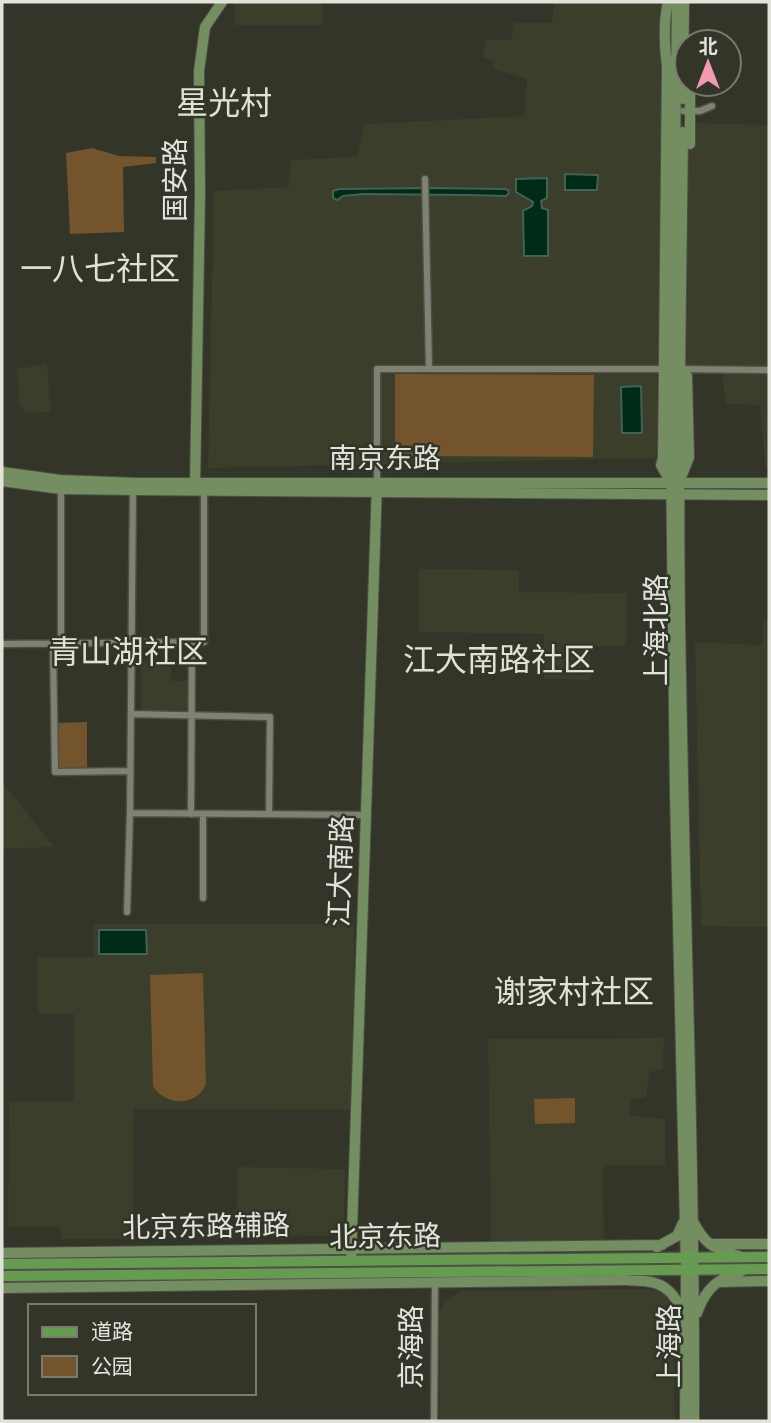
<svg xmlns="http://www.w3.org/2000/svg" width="771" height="1423" font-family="'Alegreya Sans','Noto Sans SC',sans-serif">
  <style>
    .built { fill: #3a3e2b }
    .green { fill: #73542c }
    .water { fill: #002b18; stroke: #446253; stroke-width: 2 }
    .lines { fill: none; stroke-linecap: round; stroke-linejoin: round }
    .street-casing { stroke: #4e5046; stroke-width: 9 }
    .secondary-casing { stroke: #4e5046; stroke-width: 12 }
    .primary-casing { stroke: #4e5046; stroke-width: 13 }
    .street { stroke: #7f8273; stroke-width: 6 }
    .secondary { stroke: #748e62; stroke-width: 10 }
    .primary { stroke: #689b52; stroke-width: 10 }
    .labels { text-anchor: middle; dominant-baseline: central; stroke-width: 5; stroke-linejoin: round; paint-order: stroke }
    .street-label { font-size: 28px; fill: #e2e4dc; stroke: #323528 }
    .quarter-label { font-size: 32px; fill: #e0e3d3; stroke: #323528 }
  </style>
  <rect width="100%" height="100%" fill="#323528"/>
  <path class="built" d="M234,2h88v23h-87z
    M554,2h108l-1,120 108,3v342h-4l-5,-62 -34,-1 -4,-30h-65v84l-449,10 6,-277 74,-4 3,-27 66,-3 7,-33 160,-8 3,-37 -34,-10 1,-7 -11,-5 3,-17h25l3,-17h38z
    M47,364l4,48 -24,1 -8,-8 -2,-36z
    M419,569l100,1v22l107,1v53h-36v34l-46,-1v-45l-125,-2z
    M763,621h6v306l-68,-1 -6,-284 68,3z
    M141,661h30v20h20v29h-50z
    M2,785h3l49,62 -52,2z
    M94,924h260v186l-220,-1 -1,130h-72l-1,-12h-52l1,-125h65v-88h-36v-57h56z
    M664,1038l-1,31 -13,3 -4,26h-16v17l35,4v46h-62l1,76 -113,1 -3,-203z
    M237,1167l108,2 -1,67 -108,-1z
    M658,1289l11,7 4,8 2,117h-235l-1,-107 6,-13 17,-10z"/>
  <path class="green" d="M92,148l27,8 37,1v6l-33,4 1,65 -54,2 -4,-81z
    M395,374l199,1 -1,82 -198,-1z
    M87,722v49l-32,1 -1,-49z
    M203,973l3,111c-9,23 -41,22 -53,2l-3,-111z
    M575,1098v25l-40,1 -1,-25z"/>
  <path class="water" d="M565,174l33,1 -1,15h-32z
    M547,178v20l-6,3 1,7 6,2v46h-24l-1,-45 9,-5 1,-4 -17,-10v-13z
    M430,188l75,1 3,1 1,3 -3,3 -38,-1 -105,-1 -20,2 -6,4 -4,-2v-7l6,-2z
    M641,386l1,47h-20l-1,-46z
    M99,930h47l1,24h-48z"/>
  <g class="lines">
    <defs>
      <path id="street" d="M683,111h17l12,-5
        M425,179l4,189
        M679,369l90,1
        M377,483v-114h287
        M61,489v154
        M133,490l-3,323 237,2
        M53,643l2,129 75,-1
        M2,644l202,-2v-152
        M131,714l139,3 -1,97
        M191,814l1,-172
        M203,898v-84
        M127,912l3,-99
        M434,1421l1,-139"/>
      <path id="secondary" d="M668,2c-5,22 -4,42 -1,64l-4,392 -2,7 9,16
        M677,2l-6,458 4,333 11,477 -1,151
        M683,99l1,-97
        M683,132c-2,181 -6,363 -2,544 4,249 14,497 13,745
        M690,144v-55
        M2,472l58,8 76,3h633
        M682,475l7,-18 -2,-81
        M2,481l59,8 72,1 636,5
        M195,487l5,-293 -1,-123 6,-44 17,-25
        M694,1223c12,24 22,25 45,33
        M714,1244h55
        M657,1247l20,-11 6,-13
        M2,1253l660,-8
        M351,1261l26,-778
        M621,1279c8,2 15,2 23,2 23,2 31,14 40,34
        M721,1282l48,-1
        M2,1288l624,-8
        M697,1313c9,-25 20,-34 45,-42"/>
      <path id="primary" d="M2,1264l767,-7
        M2,1276l767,-7"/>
    </defs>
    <use href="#street" class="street-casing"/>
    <use href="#secondary" class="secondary-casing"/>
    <use href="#primary" class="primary-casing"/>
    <use href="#street" class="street"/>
    <use href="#secondary" class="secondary"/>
    <use href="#primary" class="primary"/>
  </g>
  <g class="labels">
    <g class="street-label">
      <text transform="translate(177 180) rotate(-90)">国安路</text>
      <text x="385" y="460">南京东路</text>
      <text transform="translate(658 630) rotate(-90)">上海北路</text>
      <text transform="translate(342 871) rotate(-88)">江大南路</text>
      <text transform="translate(206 1228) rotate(-1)">北京东路辅路</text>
      <text transform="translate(385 1238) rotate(-1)">北京东路</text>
      <text transform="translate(671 1346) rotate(-90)">上海路</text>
      <text transform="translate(413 1347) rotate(-90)">京海路</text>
    </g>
    <g class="quarter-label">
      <text x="224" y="104">星光村</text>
      <text x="100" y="270">一八七社区</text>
      <text x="128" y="653">青山湖社区</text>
      <text x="499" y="661">江大南路社区</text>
      <text x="574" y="993">谢家村社区</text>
    </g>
  </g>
  <rect width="771" height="1423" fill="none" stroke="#e2e4dc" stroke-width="7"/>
  <rect x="28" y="1304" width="228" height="91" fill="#323528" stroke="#787b70" stroke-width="2"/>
  <rect x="42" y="1327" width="35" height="10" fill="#689b52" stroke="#787b70" stroke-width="2"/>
  <text x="91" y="1339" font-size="21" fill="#e2e4dc">道路</text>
  <rect x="42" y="1356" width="35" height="21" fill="#73542c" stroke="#787b70" stroke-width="2"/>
  <text x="91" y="1374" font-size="21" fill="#e2e4dc">公园</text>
  <g transform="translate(708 63)"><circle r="33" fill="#323528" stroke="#787b70" stroke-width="2"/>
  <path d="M0-5L12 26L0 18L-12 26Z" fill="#f29aaf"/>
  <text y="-10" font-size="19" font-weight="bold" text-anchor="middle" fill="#e2e4dc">北</text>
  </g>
</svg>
